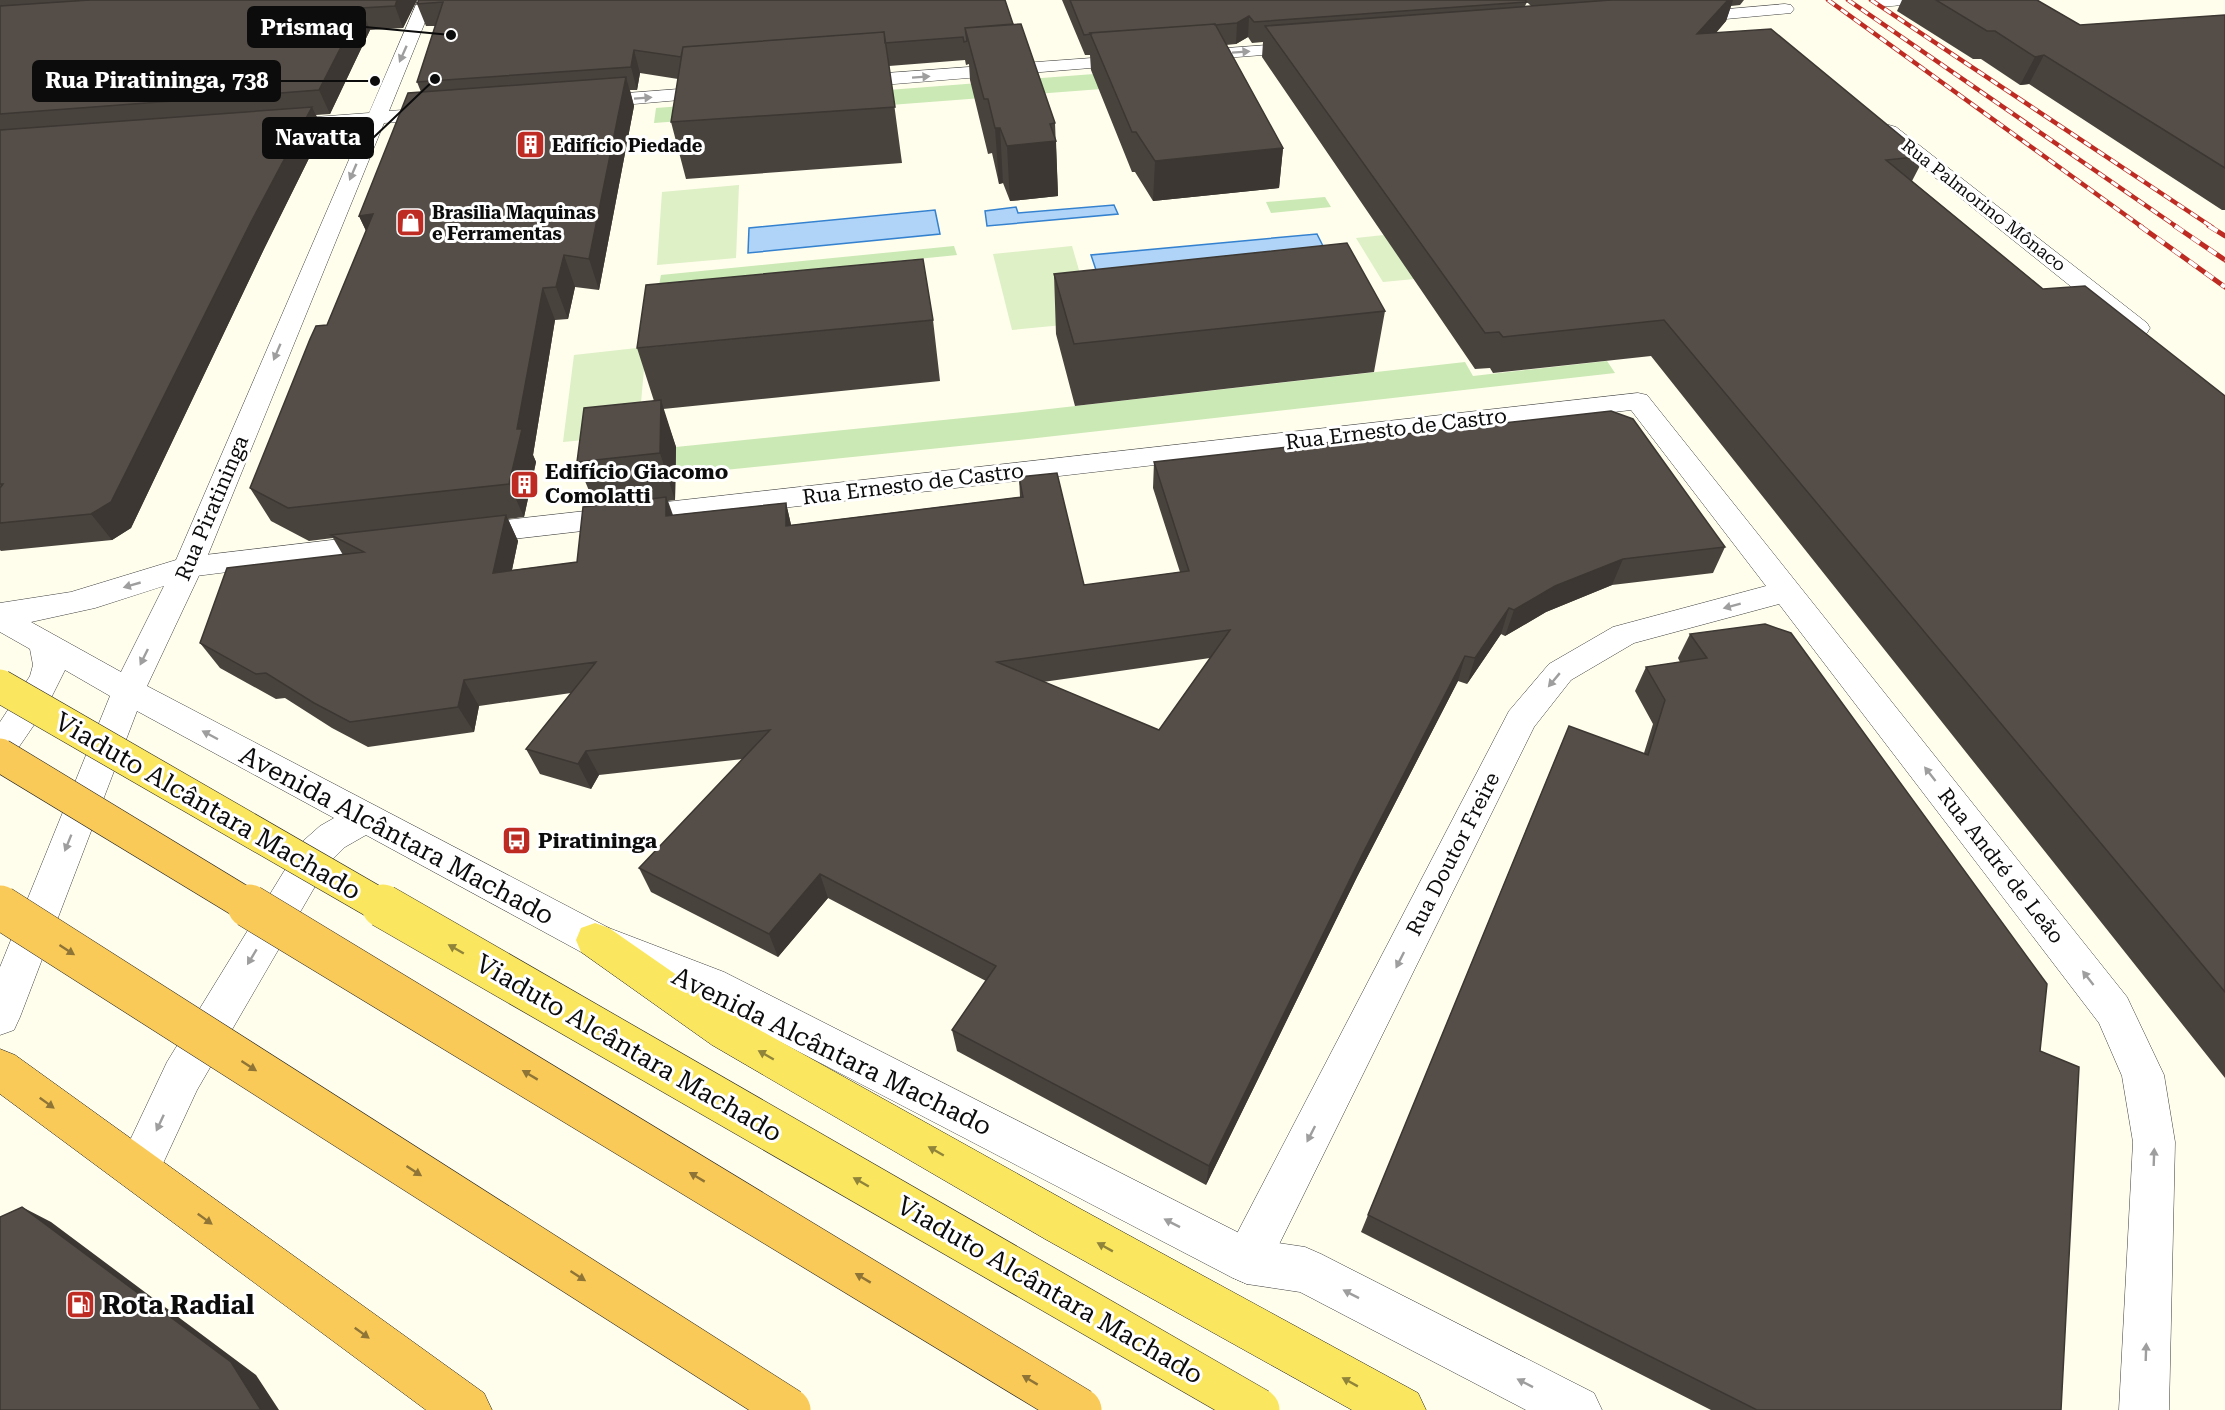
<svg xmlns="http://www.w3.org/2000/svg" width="2225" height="1410" font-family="'Roboto Serif',serif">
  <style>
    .green { fill: #cae9b4 }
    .pitch { fill: #ddf0c6 }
    .water { fill: #afd4f7; stroke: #3481cf; stroke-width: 1.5 }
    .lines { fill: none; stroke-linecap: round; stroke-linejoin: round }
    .minor-casing { stroke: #3f3f3f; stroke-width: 1 }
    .tertiary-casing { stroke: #3f3f3f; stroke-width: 1 }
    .primary-casing { stroke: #1d1d1d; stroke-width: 1 }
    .trunk-casing { stroke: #1d1d1d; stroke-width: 1 }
    .minor { fill: #fff; fill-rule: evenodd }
    .tertiary { fill: #fff; fill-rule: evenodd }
    .primary { fill: #fbe65f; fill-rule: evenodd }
    .trunk { fill: #f9ca58; fill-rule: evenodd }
    .rail-far1-casing { stroke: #be2b22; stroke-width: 4.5 }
    .rail-casing { stroke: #be2b22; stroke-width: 5 }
    .rail-far1 { stroke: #fff; stroke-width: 3; stroke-dasharray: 8; stroke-linecap: butt }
    .rail { stroke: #fff; stroke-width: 4; stroke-dasharray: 10; stroke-linecap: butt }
    .primary-bridge-far1-casing { stroke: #1d1d1d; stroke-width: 34; stroke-linecap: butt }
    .primary-bridge-casing { stroke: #1d1d1d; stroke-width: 44; stroke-linecap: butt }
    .trunk-bridge-far1-casing { stroke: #1d1d1d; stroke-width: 34; stroke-linecap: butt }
    .trunk-bridge-casing { stroke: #1d1d1d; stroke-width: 44; stroke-linecap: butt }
    .primary-bridge-far1 { stroke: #fbe65f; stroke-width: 33 }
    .primary-bridge { stroke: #fbe65f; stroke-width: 43 }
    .trunk-bridge-far1 { stroke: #f9ca58; stroke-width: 33 }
    .trunk-bridge { stroke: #f9ca58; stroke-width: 43 }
    .wall { fill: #49433e; fill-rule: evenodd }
    .shaded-wall { fill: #3c3732 }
    .building { fill: #554e48; stroke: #3c3732; stroke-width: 1.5; fill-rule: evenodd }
    .oneway { fill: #9e9e9e }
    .oneway2 { fill: #8f843a }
    .oneway3 { fill: #8e7436 }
    .labels { text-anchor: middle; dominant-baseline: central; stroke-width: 6; stroke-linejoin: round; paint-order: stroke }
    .far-poi-label { font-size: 18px; font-weight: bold; fill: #0c0c0c; stroke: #fff; text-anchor: start }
    .far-street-label { font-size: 18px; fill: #0c0c0c; stroke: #fff }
    .street-label { font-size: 21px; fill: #0c0c0c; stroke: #fff }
    .poi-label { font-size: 21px; font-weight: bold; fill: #0c0c0c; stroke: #fff; text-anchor: start }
    .near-street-label { font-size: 26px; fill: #0c0c0c; stroke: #fff }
    .near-poi-label { font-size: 26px; font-weight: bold; fill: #0c0c0c; stroke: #fff; text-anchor: start }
    .leader { fill: none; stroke: #0c0c0c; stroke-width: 2 }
    .callout-dot { fill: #0c0c0c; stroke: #fff; stroke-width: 2 }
    .callout { fill: #0c0c0c; stroke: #0c0c0c; stroke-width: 2 }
    .callout-label { font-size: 22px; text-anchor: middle; font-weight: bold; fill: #fff }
  </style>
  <rect width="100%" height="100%" fill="#fffdeb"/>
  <path class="green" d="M1198,66l8,15 -552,42 2,-15z
    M1325,197l6,10 -60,6 -5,-11z
    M954,246l3,9 -298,30 2,-10z
    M1607,361l8,12 -596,67 -344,35 1,-28 337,-34 452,-51 8,14z"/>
  <path class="pitch" d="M739,185l-3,73 -79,7 5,-73z
    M1384,235l30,44 -31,3 -27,-44z
    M1072,246l22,76 -82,8 -19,-76z
    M646,347l-8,88 -75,7 11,-87z"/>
  <path class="water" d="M1114,205l4,9 -131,12 -2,-15 31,-4 2,6z
    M935,210l5,24 -192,19 1,-25z
    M1317,234l9,18 -229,21 -6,-18z"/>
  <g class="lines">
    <defs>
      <path id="minor" d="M1874,0h34l-2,4c-10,2 -20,3 -30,1z
        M1638,393l9,2 480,602 37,78 11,67 -6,268h-50l14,-268 -11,-66 -23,-53 -320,-419 -145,39 -63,37 -37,47 -271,550 -16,7 -16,-7 -7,-16 7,-16 278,-534 40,-47 64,-37 153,-41 -135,-176 -1161,134 -10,-3 -5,-7 5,-7 10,-3z
        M383,534l10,3 5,7 -5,7 -205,26 -11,-3 -4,-7 4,-7 11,-3z"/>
      <path id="tertiary" d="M418,0h16l-45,111 54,-4 7,2 3,4 -3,4 -7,2 -59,4 -181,444 -56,119 462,242 115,44 527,267 54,8 16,7 273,139 8,17h-76l-226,-118 -53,-8 -16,-7 -535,-279 -115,-46 -215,-117 -21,12 -17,17 -131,226 -44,95 -15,7 -15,-7 -7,-15 51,-108 135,-220 18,-16 14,-8 -197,-107 -117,306 -6,13 -14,5v-68l110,-271 -45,-26 -18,36 -35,51 -12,4v-39l30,-46 3,-11 -3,-16 -30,-17v-29l71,-11 105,-32 188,-435 -90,7 -7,-2 -3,-4 3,-4 7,-2 95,-7zM164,586l-43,86 -90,-50 64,-14z
        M1785,4l6,1 3,4 -3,4 -109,10 -6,-1 -3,-4 3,-4 6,-1z
        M1308,42l6,1 3,4 -3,4 -128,10 -6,-1 -3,-4 3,-4 6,-1z
        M1134,55l6,1 3,4 -3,4 -295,24 -7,-2 -2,-4 2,-4 7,-2z
        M719,86l7,2 3,4 -3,4 -138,12 -7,-2 -3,-4 3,-4 7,-2z
        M1889,125l7,2 251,196 3,5 -3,5 -9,2 -9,-2 -247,-198 -3,-4 3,-4z"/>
      <path id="primary" d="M595,923l14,5 131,91 337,188 341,186 8,17h-74l-307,-171 -333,-194 -131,-93 -5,-12 5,-12z"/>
      <path id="trunk" d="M0,1049l15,6 469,338 8,17h-66l-426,-316z"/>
    </defs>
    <use href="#minor" class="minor-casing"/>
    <use href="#tertiary" class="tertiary-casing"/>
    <use href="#primary" class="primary-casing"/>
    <use href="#trunk" class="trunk-casing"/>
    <use href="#minor" class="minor"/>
    <use href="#tertiary" class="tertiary"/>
    <use href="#primary" class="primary"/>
    <use href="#trunk" class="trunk"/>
    <defs>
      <path id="rail-far1" d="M1828,0l314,227
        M1848,0l329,227
        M1871,0l341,227"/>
      <path id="rail" d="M2140,226l85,61
        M2175,226l50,34
        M2209,226l16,10"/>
    </defs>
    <use href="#rail-far1" class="rail-far1-casing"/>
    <use href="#rail" class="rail-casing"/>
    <use href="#rail-far1" class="rail-far1"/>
    <use href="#rail" class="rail"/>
    <defs>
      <path id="primary-bridge-far1" d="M0,686l385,222"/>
      <path id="primary-bridge" d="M383,906l875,504"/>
      <path id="trunk-bridge-far1" d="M0,755l252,153"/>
      <path id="trunk-bridge" d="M249,906l831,504
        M0,907l789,503"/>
    </defs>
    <use href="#primary-bridge-far1" class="primary-bridge-far1-casing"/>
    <use href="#primary-bridge" class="primary-bridge-casing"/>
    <use href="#trunk-bridge-far1" class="trunk-bridge-far1-casing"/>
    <use href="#trunk-bridge" class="trunk-bridge-casing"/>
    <use href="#primary-bridge-far1" class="primary-bridge-far1"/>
    <use href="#primary-bridge" class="primary-bridge"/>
    <use href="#trunk-bridge-far1" class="trunk-bridge-far1"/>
    <use href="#trunk-bridge" class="trunk-bridge"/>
  </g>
  <path class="wall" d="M0,0h417l-14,28 -33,2 -40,84 -14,1 7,15 -59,119 -133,279 -19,12 -111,11 -1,-1z
    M419,0l594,24 42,99 3,73 -48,5 -7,-18 -4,1 -7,-31 -4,1 -18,-74 -1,-16 -3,1 -1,-5 -76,6 13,97 -216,16 -15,-57 7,-43 -38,-6 -3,17h-7l4,16 -35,184 -24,-3 -7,32 -13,1 -22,135 3,7 -12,55 -16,2 10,22 -6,29 65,-8 18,-57 -18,-43 77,-61 -17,-53 296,-28 7,61 -277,28 13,38 -1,53 -7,1 5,14 113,-12 5,22 229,-28 -1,-20 65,108 96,-13 -27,-84 1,-26 571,85 -12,26 -101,12 -66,27 -41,24 -4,-2 -34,50 -9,-3 -101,196 -151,308 -249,-134 -5,-21 34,-49 -158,-83 -50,59 -127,-65 -12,-24 104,-109 -144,16 -8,14 -51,-15 -14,-25 45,-56 -92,13 -5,26 -106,15 -36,-19 -47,-30 -9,1 -56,-31 -20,-25 143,-88 -10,-17 -24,3 -38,-20 -21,-33 77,-163 39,-94 -7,-15 62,-124 -4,-10 18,-56h-9l-9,-22zM1210,658l-51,72 -116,-48z
    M1062,0h463l2,2 -2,4h6l-6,-6h219l-4,5 -9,1 -5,15 -10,12 209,123 -13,25 131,108 182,107v682l-574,-722 -158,17 -3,-5 -15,1 -213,-312 1,-15 -11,1 -4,-6 -12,7 -10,1 57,103 -4,40 -126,13 -18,-29h-3l-41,-102 -1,-15h-5z
    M1902,0h135l43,25 145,-10v195h-3l-193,-126 -9,1 -39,-26h-8l-76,-48z
    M1054,274l331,37 -11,61 -299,34 -19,-72z
    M1690,634l350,417 21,359h-350l-350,-178 198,-482 85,3 9,-29 -18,-33 11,-24 34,-5 -2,-4z"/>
  <path class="shaded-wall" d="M397,0h20l-14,28 -8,-22z
    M1728,0h5l-7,21 -39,44 10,-31z
    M361,8l9,22 -40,84 -11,-24z
    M1249,16l-1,21 -12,7 1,-21z
    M634,50l6,23 -3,17 -6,-23z
    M2044,55l-15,29 -9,1 15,-28z
    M626,77l8,29 -35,184 -10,-31z
    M312,107l11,23 -59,119 -133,279 -19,12 -21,-26 159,-290z
    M995,128h5l3,55 -4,1z
    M1056,141l2,55 -48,5 -3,-55z
    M1283,148l-4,40 -126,13 2,-40z
    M373,214l1,33 -15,-31z
    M564,255l11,32 -7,32 -12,-32z
    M543,288l12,32 -22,135 3,7 -12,55 -15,-33 8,-55z
    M661,400l15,47 -1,53 -15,-47z
    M666,497l9,26 -9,-7z
    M786,503l6,26 -6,-3z
    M506,515l12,26 -12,57 -13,-25z
    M1623,559l-11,26 -66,27 -41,24 9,-26 41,-24z
    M1509,608l-8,26 -34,50 8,-26z
    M1465,656l-7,25 -101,196 -151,308 3,-19 154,-313z
    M464,680l15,26 -5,26 -16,-25z
    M586,751l13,24 -8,14 -13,-25z
    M820,874l8,24 -50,59 -9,-23z
    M22,1207l29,15 205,153 23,35h-18z"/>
  <path class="building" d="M90,0h307l-2,6 -34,2 -42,82 -319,24v-108z
    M419,0h586l8,24 -48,4 2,13 -3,1 -1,-5 -78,6 -1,-11 -201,15 -2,10 -47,-7 -3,17 -214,15 26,-80 -26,2z
    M1070,0h455l2,2 -273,20 -5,-6 -12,7 -22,2v-1l-125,9 1,1 -7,1z
    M1611,0h117l-31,34 74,-5 154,127 -39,4 157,129 42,-3 140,110v596l-561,-672 -161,17 -4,-5 -14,1 -220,-307z
    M1936,0h101l43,25 145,-10v153l-181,-113 -9,2 -40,-26h-8z
    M1021,24l34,99 -5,1 6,17 -49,5 -7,-18h-5l-7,-29h-4l-19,-71z
    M1215,24l68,124 -128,13 -19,-29h-4l-42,-99z
    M884,32l11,75 -224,15 12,-75z
    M626,77l-37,182 -25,-4 -8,32 -13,1 -26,141h5l-13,55 -221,24 -38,-20 60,-149 6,-13 11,-1 46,-111 -14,2 49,-123z
    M312,107l-62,117 -139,278 -20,12 -91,9v-35l3,-4h-3v-354z
    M1347,243l38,68 -311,33 -20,-70z
    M923,259l10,61 -296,28 9,-63z
    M661,400l-1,53 -83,9 7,-54z
    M1611,411l22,8 92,128 -102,12 -68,27 -41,24 -5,-2 -34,50 -10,-2 -102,197 -154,313 -257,-136 44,-64 -176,-92 -51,60 -130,-66 131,-138 -184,21 -8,13 -52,-15 70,-87 -132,18 -6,27 -108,15 -36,-19 -48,-30 -10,1 -56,-31 27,-75 137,-16 -33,-17 175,-20 -13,58 84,-11 6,-55 83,-10v19l120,-13v23l237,-29 -4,-20 38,-4 27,112 105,-14 -35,-109zM1230,630l-71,100 -162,-68z
    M1765,624l26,9 256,351 -7,67 39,16 -18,343h-304l-389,-195 201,-489 79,29 17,-55 -19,-33 61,-9 -17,-24z
    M22,1207l209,155 30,48h-261v-193z"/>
  <defs><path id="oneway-solid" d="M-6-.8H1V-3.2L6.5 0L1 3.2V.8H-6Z" transform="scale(1.5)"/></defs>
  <g class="oneway">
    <use href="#oneway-solid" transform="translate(1241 52) rotate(-4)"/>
    <use href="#oneway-solid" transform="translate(403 54) rotate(114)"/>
    <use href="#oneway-solid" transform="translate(921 77) rotate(-4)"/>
    <use href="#oneway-solid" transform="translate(643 98) rotate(-4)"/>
    <use href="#oneway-solid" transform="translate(353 172) rotate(113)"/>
    <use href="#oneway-solid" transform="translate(277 352) rotate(113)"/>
    <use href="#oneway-solid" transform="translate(132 585) rotate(164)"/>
    <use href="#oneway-solid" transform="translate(1732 606) rotate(165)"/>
    <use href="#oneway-solid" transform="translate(144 657) rotate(116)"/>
    <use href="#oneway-solid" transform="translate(1554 680) rotate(130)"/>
    <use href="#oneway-solid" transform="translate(210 735) rotate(-152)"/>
    <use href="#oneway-solid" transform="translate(1930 774) rotate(-128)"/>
    <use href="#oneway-solid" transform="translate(68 843) rotate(112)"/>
    <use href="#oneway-solid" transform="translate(252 957) rotate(121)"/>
    <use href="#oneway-solid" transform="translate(1400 960) rotate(117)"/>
    <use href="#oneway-solid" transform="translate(2088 978) rotate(-128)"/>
    <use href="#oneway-solid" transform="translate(160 1123) rotate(115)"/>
    <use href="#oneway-solid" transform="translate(1311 1134) rotate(117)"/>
    <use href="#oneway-solid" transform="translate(2154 1157) rotate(-88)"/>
    <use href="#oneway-solid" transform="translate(1172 1223) rotate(-153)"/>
    <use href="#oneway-solid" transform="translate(1351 1294) rotate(-153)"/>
    <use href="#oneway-solid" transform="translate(2146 1352) rotate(-88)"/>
    <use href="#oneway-solid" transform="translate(1525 1383) rotate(-153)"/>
  </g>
  <g class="oneway2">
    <use href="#oneway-solid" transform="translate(456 949) rotate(-150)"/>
    <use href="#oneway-solid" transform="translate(766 1055) rotate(-150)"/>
    <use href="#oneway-solid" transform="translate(936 1151) rotate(-150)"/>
    <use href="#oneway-solid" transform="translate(861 1182) rotate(-150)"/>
    <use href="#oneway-solid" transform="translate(1105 1247) rotate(-151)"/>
    <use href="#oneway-solid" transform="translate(1350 1382) rotate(-151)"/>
  </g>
  <g class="oneway3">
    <use href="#oneway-solid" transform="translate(67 950) rotate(33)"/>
    <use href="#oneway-solid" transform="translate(249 1066) rotate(33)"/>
    <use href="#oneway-solid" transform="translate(530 1075) rotate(-149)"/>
    <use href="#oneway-solid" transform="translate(47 1103) rotate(36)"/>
    <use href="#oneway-solid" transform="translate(414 1171) rotate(33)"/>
    <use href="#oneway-solid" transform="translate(697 1177) rotate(-149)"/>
    <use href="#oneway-solid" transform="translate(205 1219) rotate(36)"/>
    <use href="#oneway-solid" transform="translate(578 1276) rotate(33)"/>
    <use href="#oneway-solid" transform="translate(863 1278) rotate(-149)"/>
    <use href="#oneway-solid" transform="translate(362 1333) rotate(36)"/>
    <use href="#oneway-solid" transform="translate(1030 1380) rotate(-149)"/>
  </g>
  <defs>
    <symbol id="building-square" viewBox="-11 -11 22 22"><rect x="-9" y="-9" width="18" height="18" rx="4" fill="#be2b22" stroke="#fff"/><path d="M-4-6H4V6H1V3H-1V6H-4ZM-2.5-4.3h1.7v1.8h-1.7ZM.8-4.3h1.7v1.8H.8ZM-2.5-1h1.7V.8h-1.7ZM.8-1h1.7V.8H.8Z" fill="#fff"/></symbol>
    <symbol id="shop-square" viewBox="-11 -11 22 22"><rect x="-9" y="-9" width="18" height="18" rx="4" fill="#be2b22" stroke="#fff"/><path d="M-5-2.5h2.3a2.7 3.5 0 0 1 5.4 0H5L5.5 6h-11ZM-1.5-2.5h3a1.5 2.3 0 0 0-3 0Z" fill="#fff"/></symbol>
    <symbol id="bus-square" viewBox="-11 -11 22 22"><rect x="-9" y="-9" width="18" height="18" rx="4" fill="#be2b22" stroke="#fff"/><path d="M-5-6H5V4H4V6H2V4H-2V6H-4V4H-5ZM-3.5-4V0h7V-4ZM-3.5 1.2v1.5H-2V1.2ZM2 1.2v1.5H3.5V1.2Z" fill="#fff"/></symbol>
    <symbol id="fuel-square" viewBox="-11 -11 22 22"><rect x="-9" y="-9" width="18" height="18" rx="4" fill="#be2b22" stroke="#fff"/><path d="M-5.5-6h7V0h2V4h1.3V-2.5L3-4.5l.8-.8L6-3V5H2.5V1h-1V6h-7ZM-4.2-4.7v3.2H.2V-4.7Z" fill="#fff"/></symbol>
  </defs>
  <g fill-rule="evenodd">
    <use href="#building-square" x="514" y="128" width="33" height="33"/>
    <use href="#shop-square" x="394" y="206" width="33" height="33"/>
    <use href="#building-square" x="508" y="468" width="33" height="33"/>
    <use href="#bus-square" x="500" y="824" width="33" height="33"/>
    <use href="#fuel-square" x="64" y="1288" width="33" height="33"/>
  </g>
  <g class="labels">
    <g class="far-poi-label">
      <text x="552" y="145">Edifício Piedade</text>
      <text x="432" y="212">Brasilia Maquinas<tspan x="432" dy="21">e Ferramentas</tspan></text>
    </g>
    <g class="far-street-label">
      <text transform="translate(1984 205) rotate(38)">Rua Palmorino Mônaco</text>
    </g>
    <g class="street-label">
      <text transform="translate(1396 429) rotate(-7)">Rua Ernesto de Castro</text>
      <text transform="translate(913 484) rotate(-7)">Rua Ernesto de Castro</text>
      <text transform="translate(212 508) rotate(-67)">Rua Piratininga</text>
      <text transform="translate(1453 854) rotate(-63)">Rua Doutor Freire</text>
      <text transform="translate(2001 866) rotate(52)">Rua André de Leão</text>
    </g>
    <g class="poi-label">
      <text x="545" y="472">Edifício Giacomo<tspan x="545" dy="24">Comolatti</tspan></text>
      <text x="538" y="841">Piratininga</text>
    </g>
    <g class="near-street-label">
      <text transform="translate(208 806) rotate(30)">Viaduto Alcântara Machado</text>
      <text transform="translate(397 835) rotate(28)">Avenida Alcântara Machado</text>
      <text transform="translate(629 1048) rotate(30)">Viaduto Alcântara Machado</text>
      <text transform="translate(832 1051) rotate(26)">Avenida Alcântara Machado</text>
      <text transform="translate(1050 1290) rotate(30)">Viaduto Alcântara Machado</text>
    </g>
    <g class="near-poi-label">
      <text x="102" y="1305">Rota Radial</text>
    </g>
  </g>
  <path class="leader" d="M451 35L365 27M375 81L280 81M435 79L373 138"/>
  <g class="callout-dot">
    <circle cx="451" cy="35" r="6"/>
    <circle cx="375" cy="81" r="6"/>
    <circle cx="435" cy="79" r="6"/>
  </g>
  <g class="callout">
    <rect x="248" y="7" width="117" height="40" rx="6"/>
    <rect x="33" y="61" width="247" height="40" rx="6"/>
    <rect x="263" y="118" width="110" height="40" rx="6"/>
  </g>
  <g class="callout-label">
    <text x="307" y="35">Prismaq</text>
    <text x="157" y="88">Rua Piratininga, 738</text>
    <text x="318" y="145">Navatta</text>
  </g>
</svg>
